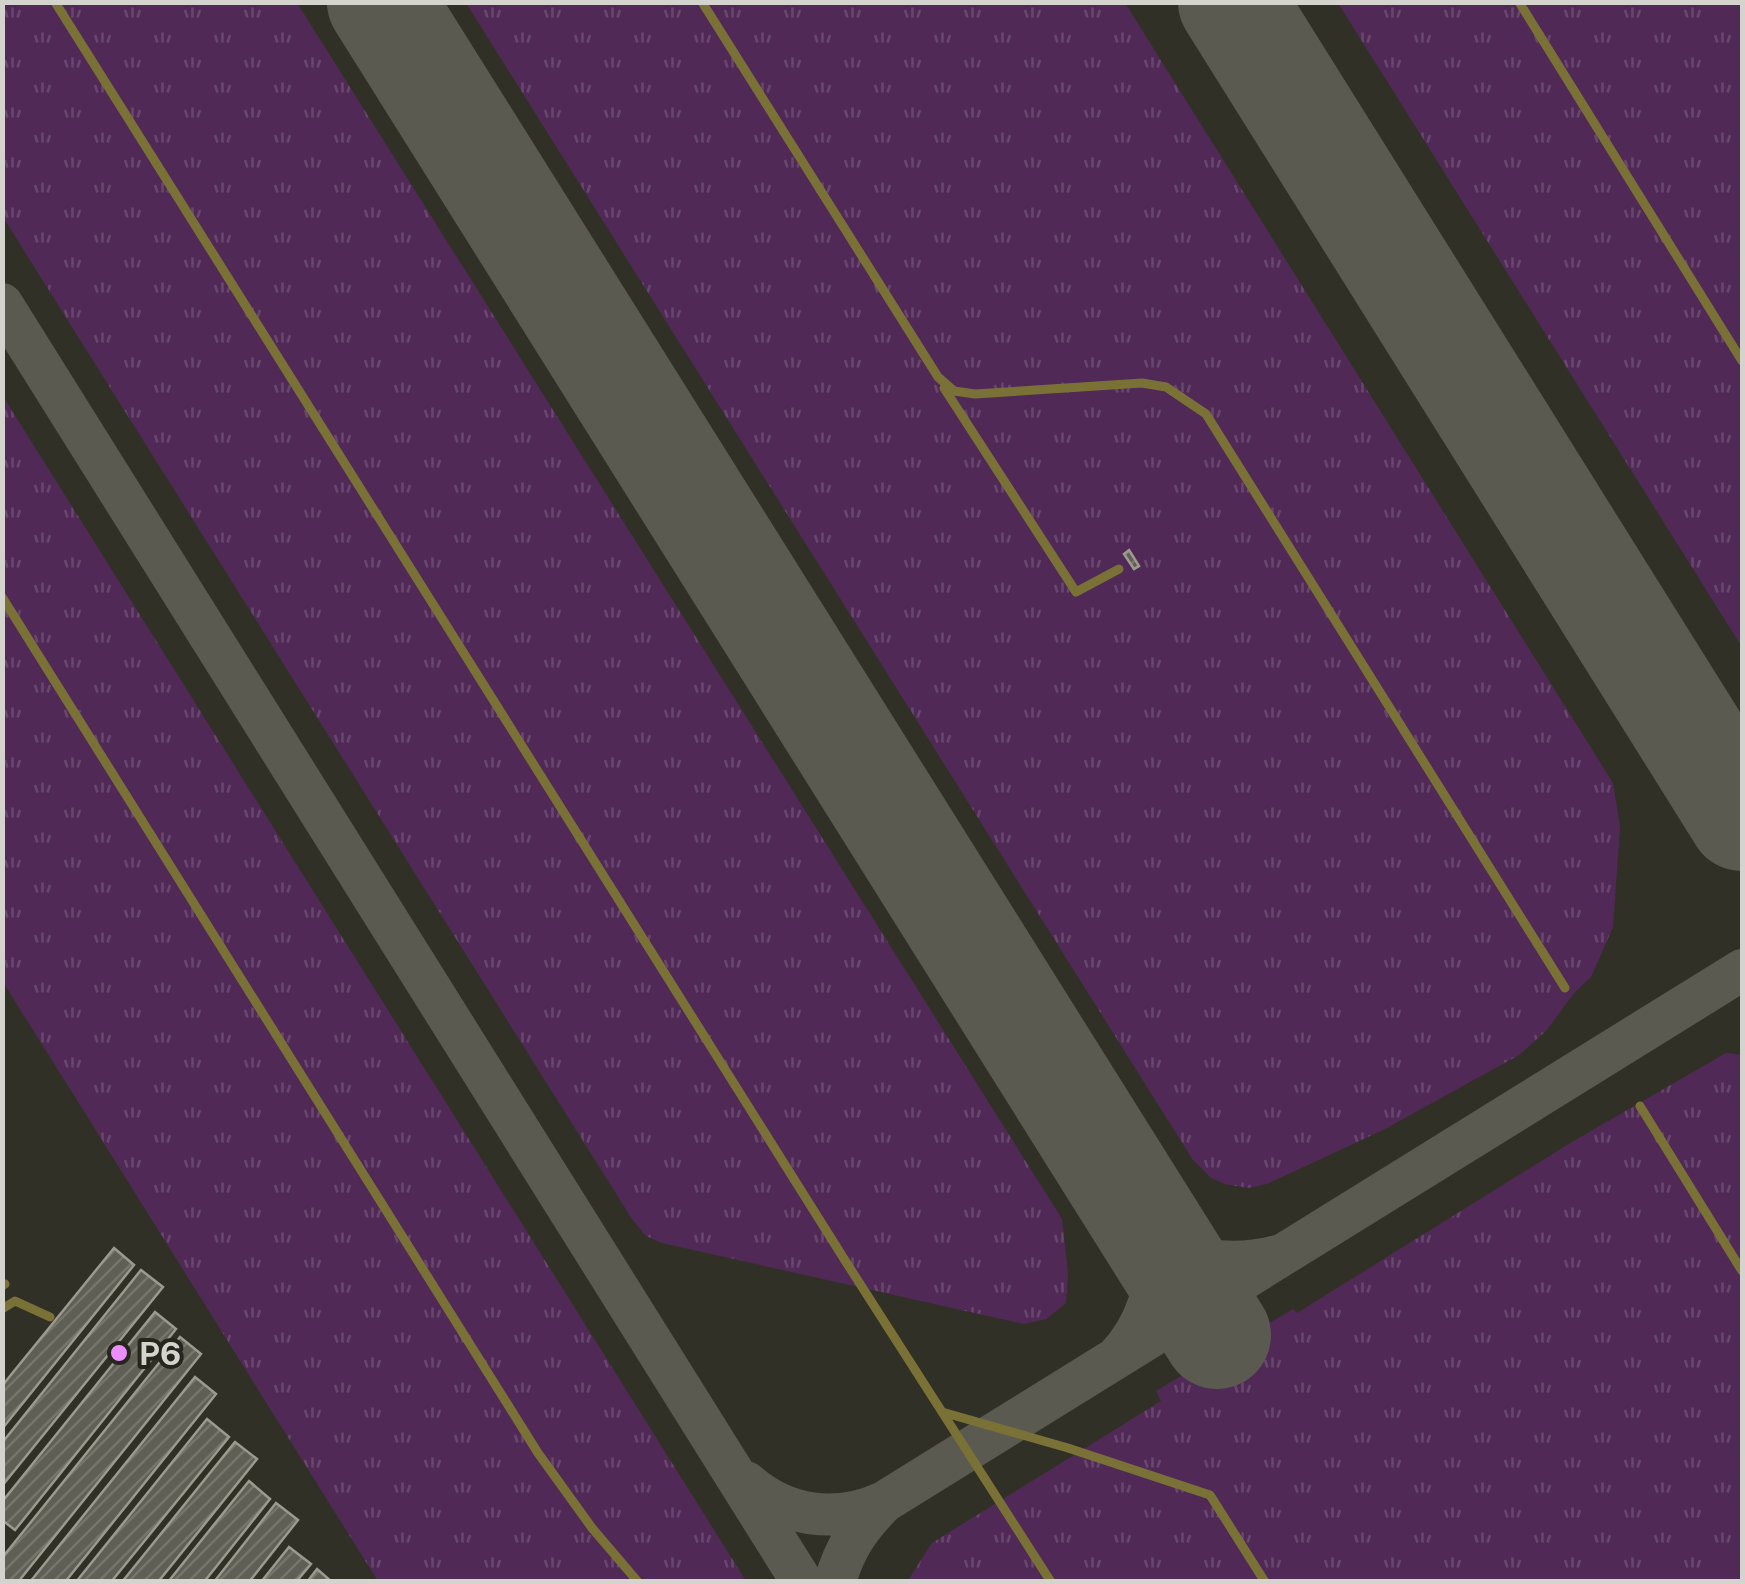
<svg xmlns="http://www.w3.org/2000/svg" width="1745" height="1584" font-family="'Public Sans',sans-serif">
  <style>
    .grass { fill: url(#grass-tufts) }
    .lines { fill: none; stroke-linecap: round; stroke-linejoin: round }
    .taxiway { stroke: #5b5a51; stroke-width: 42 }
    .runway { stroke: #5b5a51; stroke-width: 108 }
    .building { fill: url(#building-hatch); stroke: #9c9a8f; stroke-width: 2.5 }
    .service { stroke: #7a7136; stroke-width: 9 }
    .poi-dot { fill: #eb8dfb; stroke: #27261d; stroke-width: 4 }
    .labels { text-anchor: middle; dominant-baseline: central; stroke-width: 8; stroke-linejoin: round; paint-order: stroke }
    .poi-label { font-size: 32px; font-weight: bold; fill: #d4d3cd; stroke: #27261d; text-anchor: start }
  </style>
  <defs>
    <pattern id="grass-tufts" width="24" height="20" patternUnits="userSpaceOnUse" patternTransform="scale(2.5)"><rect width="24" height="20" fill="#502957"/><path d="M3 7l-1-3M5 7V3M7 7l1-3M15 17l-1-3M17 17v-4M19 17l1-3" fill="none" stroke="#68476e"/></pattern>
    <pattern id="building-hatch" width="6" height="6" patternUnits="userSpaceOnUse" patternTransform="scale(2.5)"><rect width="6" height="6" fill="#605f55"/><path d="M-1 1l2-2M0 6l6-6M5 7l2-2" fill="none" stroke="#76756c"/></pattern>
  </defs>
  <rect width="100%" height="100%" fill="#313026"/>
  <path class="grass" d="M3,3h294l765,1216 6,54 -2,30 -20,16 -22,5 -362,-81 -16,-7 -14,-17 -629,-1002z
    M466,3h659l488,780 7,44 -7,100 -22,50 -17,16 -28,38 -27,24 -136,75 -116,54 -19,4 -23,-4 -14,-6 -18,-18z
    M1338,3h404v644z
    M2,395l744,1186h-368l-375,-599z
    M1726,1053l16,2v526l-835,1 25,-39 229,-142 -5,-10 137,-82 4,4 275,-171z"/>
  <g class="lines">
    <path class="taxiway" d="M2,304l800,1278
      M1732,800l10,9
      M1117,1357c29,-30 42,-74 41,-115 33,22 82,24 119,14
      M746,1482c39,35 90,42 138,20
      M835,1582c10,-35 24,-55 49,-80l858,-532"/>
    <path class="runway" d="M381,2l836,1333
      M1232,2l510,815"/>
  </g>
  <path class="building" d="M1129,550l10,16 -5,3 -10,-15z
    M114,1248l20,17 -132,164v-43z
    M141,1270l22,17 -161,199v-43z
    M155,1312l21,17 -161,201 -13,-10v-18z
    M180,1337l21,17 -183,228h-16v-24z
    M195,1377l21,17 -151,188h-35z
    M207,1419l22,18 -118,145h-35z
    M235,1442l22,17 -99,123h-36z
    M249,1481l21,18 -66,83h-36z
    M276,1503l22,17 -49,62h-35z
    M289,1547l22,17 -15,18h-35z
    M317,1569l15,13h-25z"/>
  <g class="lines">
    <path class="service" d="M55,2l791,1260 205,320
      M702,2l236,375 16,14 21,3 167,-11 24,4 40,27 359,574
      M1519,2l223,359
      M944,388l132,204 43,-23
      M2,597l536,856 54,75 46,54
      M1640,1106l102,165
      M2,1286l3,-2
      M2,1309l13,-8 35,16
      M942,1412l126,36 142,47 55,87"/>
  </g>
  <circle class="poi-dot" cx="119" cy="1353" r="10"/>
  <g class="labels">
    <g class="poi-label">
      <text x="139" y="1353">P6</text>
    </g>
  </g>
  <rect width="1745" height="1584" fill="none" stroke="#d4d3cd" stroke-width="10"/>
</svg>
